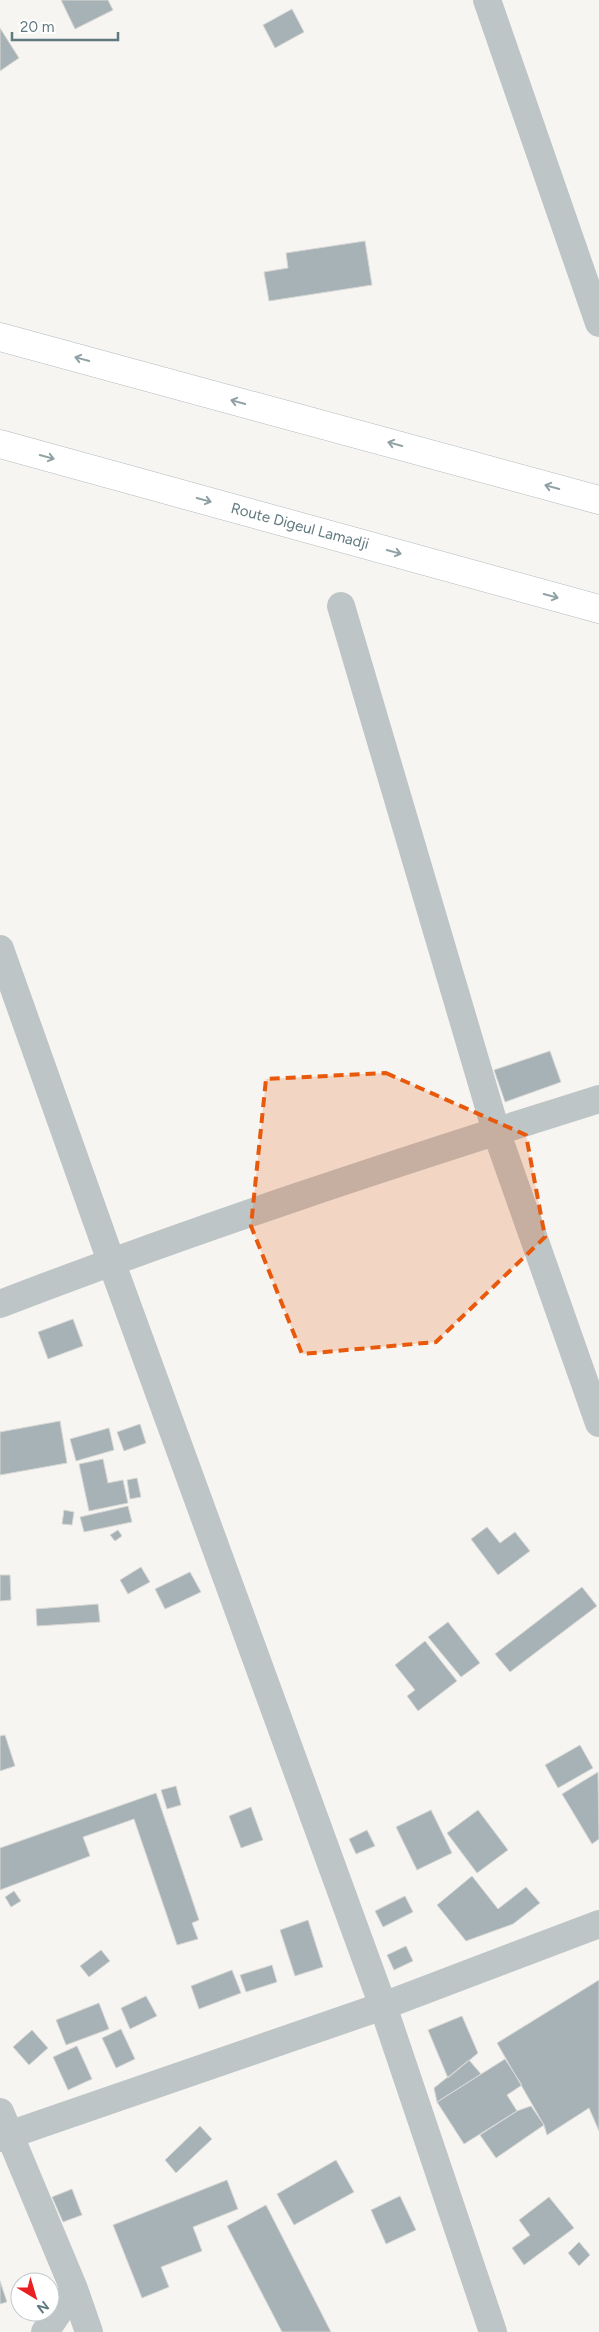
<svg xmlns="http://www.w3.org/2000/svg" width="599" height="2332" font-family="Figtree,sans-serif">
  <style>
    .building { fill: #a6b2b5; stroke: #d7d7d5 }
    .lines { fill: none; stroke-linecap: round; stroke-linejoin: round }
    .secondary-casing { stroke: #b1b9bc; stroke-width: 29 }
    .street { stroke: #bec5c7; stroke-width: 28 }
    .secondary { stroke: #fff; stroke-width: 28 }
    .oneway { stroke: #90a1a5 }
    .marked { fill: #e8590c; fill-opacity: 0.2; stroke: #e8590c; stroke-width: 4; stroke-dasharray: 10 6; stroke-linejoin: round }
    .labels { text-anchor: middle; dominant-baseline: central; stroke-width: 5; stroke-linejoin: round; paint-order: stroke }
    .street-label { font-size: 15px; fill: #60797f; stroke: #fff }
  </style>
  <rect width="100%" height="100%" fill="#f6f5f2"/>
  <path class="building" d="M61,0h47l5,10 -38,19z
    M292,9l12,23 -29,16 -12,-23z
    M0,28l19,30 -19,13z
    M365,241l7,44 -103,16 -5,-29 24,-4 -2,-15z
    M550,1051l11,31 -56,20 -11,-32z
    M73,1319l10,27 -35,13 -10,-27z
    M60,1421l7,42 -67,12v-43z
    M140,1424l6,19 -22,8 -7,-19z
    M109,1428l5,22 -38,11 -6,-22z
    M103,1459l5,24 15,-3 5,23 -39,8 -10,-47z
    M137,1478l4,19 -11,2 -3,-19z
    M128,1506l4,16 -48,10 -4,-15z
    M64,1510l10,2 -2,13 -10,-1z
    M487,1527l13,16 15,-11 15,19 -32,24 -27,-36z
    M118,1530l4,6 -7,5 -5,-6z
    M141,1567l9,15 -22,12 -8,-14z
    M190,1572l11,20 -36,17 -10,-20z
    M0,1575h10l1,25 -11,1z
    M582,1587l15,19 -87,66 -15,-18z
    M98,1604l2,18 -63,4 -1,-17z
    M448,1622l32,41 -19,14 -33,-40z
    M425,1641l32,40 -39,30 -11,-15 8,-6 -20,-25z
    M5,1735l10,31 -15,5v-35z
    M580,1745l13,23 -35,20 -13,-23z
    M598,1772l1,67 -7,5 -30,-50z
    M176,1786l5,19 -14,4 -6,-19z
    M156,1793l43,127 -7,3 6,16 -21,6 -43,-126 -51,18 7,19 -90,34v-42z
    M251,1807l12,33 -22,8 -12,-32z
    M431,1810l21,43 -35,17 -21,-43z
    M478,1810l30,40 -31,23 -30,-40z
    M367,1830l8,16 -19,8 -7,-15z
    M472,1876l26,33 28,-22 14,16 -27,21 -47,17 -29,-36z
    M14,1891l7,10 -10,6 -6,-10z
    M405,1896l8,16 -30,15 -8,-16z
    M308,1920l15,47 -28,9 -15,-46z
    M406,1946l7,15 -19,9 -7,-15z
    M101,1950l9,11 -21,16 -9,-11z
    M272,1965l5,17 -31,10 -6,-17z
    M232,1970l9,23 -42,16 -8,-23z
    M599,1980v151l-10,-23 -42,27 -3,-10 -47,-82z
    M146,1996l11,20 -27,13 -9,-21z
    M99,2003l10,26 -43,16 -10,-25z
    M462,2016l16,37 -30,25 -20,-48z
    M121,2029l14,30 -19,9 -14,-30z
    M32,2030l16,18 -19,17 -16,-18z
    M77,2046l15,33 -24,11 -15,-33z
    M505,2059l17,26 -15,10 10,16 -53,33 -27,-42z
    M469,2060l12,14 -44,28 -3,-14z
    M531,2106l13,19 -48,33 -16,-23 37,-24z
    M200,2126l12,13 -36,34 -11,-13z
    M336,2160l18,32 -60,33 -17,-31z
    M227,2180l11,29 -45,18 9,24 -41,16 8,20 -27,11 -29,-73z
    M72,2189l10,26 -19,7 -11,-25z
    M400,2196l16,34 -30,14 -15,-34z
    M549,2197l25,31 -50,37 -12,-17 18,-13 -11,-15z
    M266,2205l65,127h-49l-55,-106z
    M579,2242l11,13 -11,11 -11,-13z
    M0,2281l7,21 -7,2z"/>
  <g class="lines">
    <defs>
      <path id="secondary" d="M0,337l599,163
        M0,444l599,165"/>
    </defs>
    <use href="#secondary" class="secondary-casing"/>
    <path class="street" d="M487,0l112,323
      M341,606l155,525 103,292
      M0,949l111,312 272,745 110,326
      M0,1304c197,-76 398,-142 599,-205
      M0,2112l74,177 15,43
      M0,2138l383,-132 216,-82
      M45,2332l29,-43"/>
    <use href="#secondary" class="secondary"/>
  </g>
  <defs><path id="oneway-shaft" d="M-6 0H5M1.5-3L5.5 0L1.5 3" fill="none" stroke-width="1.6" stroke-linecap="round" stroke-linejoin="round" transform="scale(1.25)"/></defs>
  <g class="oneway">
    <use href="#oneway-shaft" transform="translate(82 359) rotate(-165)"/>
    <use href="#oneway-shaft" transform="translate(238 402) rotate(-165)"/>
    <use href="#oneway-shaft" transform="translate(395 444) rotate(-165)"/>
    <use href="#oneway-shaft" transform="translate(47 457) rotate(15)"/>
    <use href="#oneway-shaft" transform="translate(552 487) rotate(-165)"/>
    <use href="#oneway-shaft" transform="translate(204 500) rotate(15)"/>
    <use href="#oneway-shaft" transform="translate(394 552) rotate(15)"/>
    <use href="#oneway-shaft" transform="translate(551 596) rotate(15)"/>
  </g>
  <path class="marked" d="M386,1073l140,62 19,102 -109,105 -134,12 -51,-128 15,-147z"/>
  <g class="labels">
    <g class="street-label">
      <text transform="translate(300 526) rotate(15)">Route Digeul Lamadji</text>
    </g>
  </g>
  <g transform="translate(35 2297) rotate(142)"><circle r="24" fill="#ffffff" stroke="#bfc9cc"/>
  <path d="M0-4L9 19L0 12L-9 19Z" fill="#e92021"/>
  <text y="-8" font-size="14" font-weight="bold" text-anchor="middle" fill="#60797f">N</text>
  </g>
  <path d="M12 32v8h106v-8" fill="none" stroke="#60797f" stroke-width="2.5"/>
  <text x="20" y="32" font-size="15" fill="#60797f" stroke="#ffffff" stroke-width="4" paint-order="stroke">20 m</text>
</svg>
